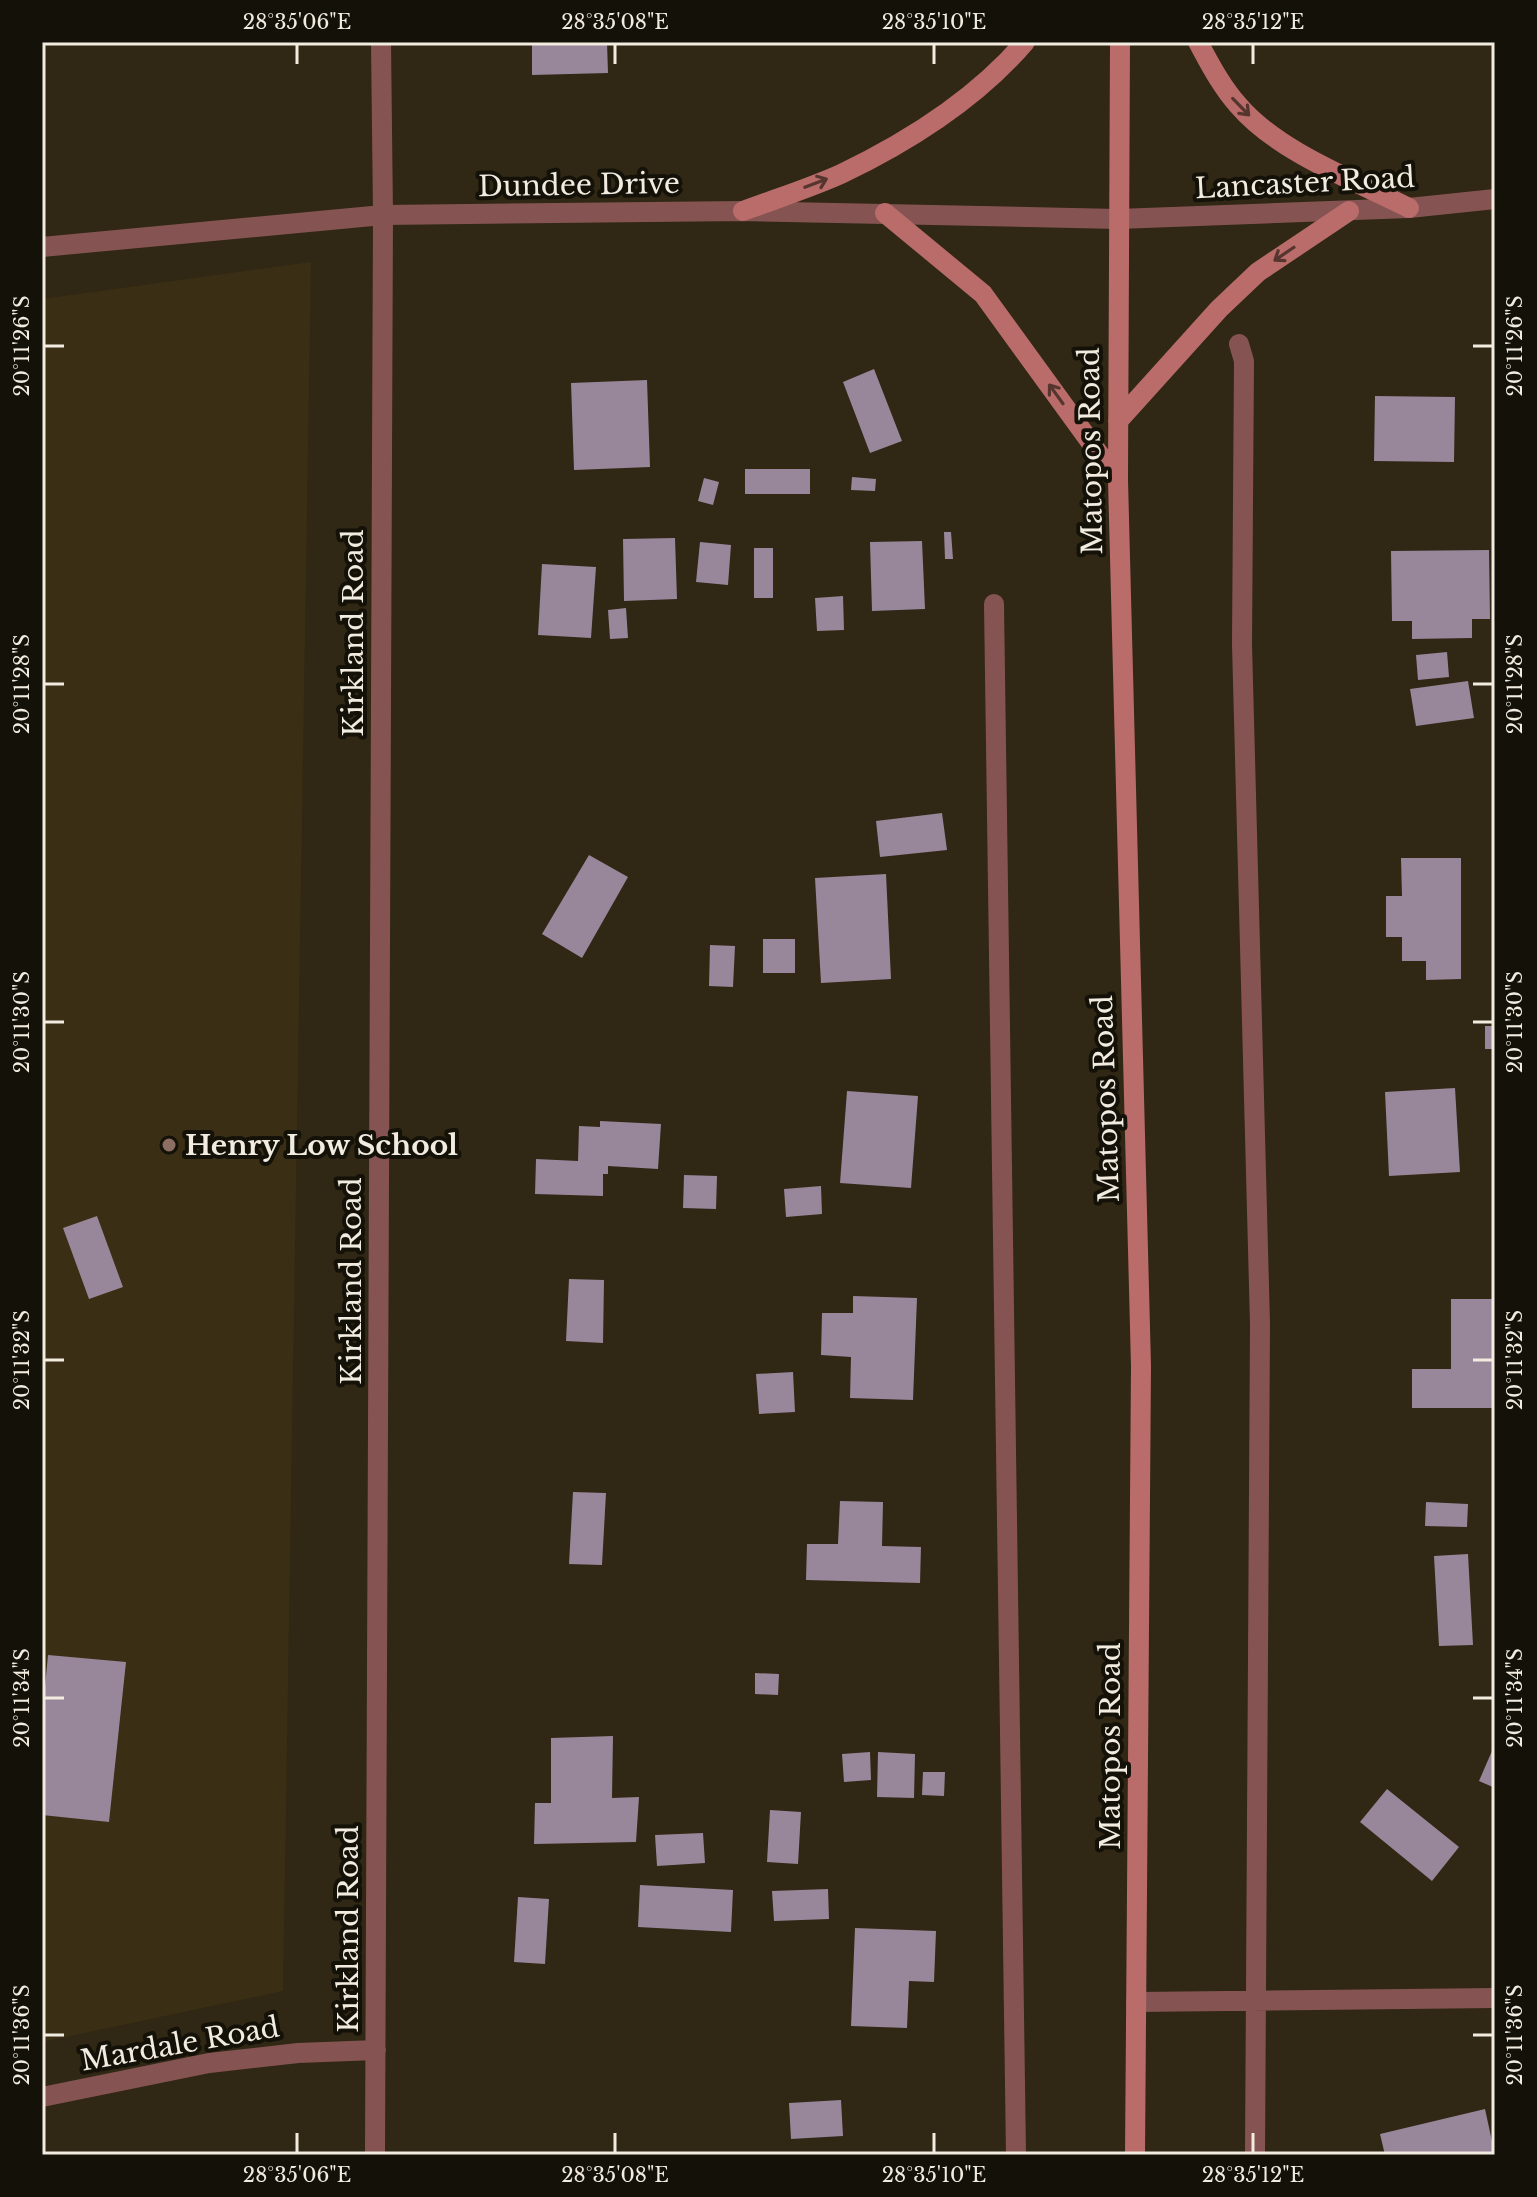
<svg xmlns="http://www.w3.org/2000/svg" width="1537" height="2197" font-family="'Libre Baskerville',serif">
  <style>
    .built { fill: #3a2e14 }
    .building { fill: #98879a }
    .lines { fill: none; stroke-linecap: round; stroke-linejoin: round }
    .minor { stroke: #855452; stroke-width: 20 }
    .tertiary { stroke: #855452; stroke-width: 20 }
    .secondary { stroke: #b96c69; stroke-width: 20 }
    .oneway { stroke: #56352f }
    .ticks { fill: none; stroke: #f1ebe0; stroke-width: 3 }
    .education-dot { fill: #8d6e63; stroke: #141108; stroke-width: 3 }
    .labels { text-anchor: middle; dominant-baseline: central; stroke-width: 8; stroke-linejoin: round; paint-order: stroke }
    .street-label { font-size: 28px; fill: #f1ebe0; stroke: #141108 }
    .poi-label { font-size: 28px; font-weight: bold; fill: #f1ebe0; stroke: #141108; text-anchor: start }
    .neatline { fill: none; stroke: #f1ebe0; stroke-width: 3 }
    .ticks-label { font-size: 20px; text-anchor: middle; fill: #f1ebe0 }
  </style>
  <rect width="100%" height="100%" fill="#302714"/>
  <path class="built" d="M311,262l-28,1729 -241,51v-1743z"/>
  <path class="building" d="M532,42h75l1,31 -76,2z
    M874,369l28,72 -32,12 -27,-71z
    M647,380l3,87 -76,3 -3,-87z
    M1375,396l80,1 -1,65 -80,-1z
    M745,469h65v25h-65z
    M852,477l24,2 -1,12 -24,-1z
    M704,478l15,4 -6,23 -15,-4z
    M944,532h7l2,27h-8z
    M675,538l2,61 -53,2 -1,-62z
    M922,541l3,68 -53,2 -2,-69z
    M700,542l31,3 -3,40 -32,-3z
    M754,548h19v50h-19z
    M1489,550l1,69h-18v19l-60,1v-18h-20l-1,-70z
    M542,564l54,3 -5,71 -53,-3z
    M843,596l1,34 -27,1 -2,-33z
    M626,608l2,30 -18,1 -2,-29z
    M1447,652l2,25 -31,3 -2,-25z
    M1468,681l6,37 -58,8 -6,-37z
    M942,813l5,37 -67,7 -4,-36z
    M589,855l39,22 -46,81 -40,-24z
    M1401,858h60v121l-35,1v-19h-24v-24h-16v-41h16z
    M886,874l5,105 -70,4 -6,-105z
    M763,939h32v34h-32z
    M710,945l25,1 -2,41 -24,-1z
    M1485,1026h10v23h-10z
    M1455,1088l5,84 -71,4 -4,-84z
    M847,1091l71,5 -7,92 -71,-5z
    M600,1121l61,3 -3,45 -50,-3v8h-5v22l-68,-2 1,-35 42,2 1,-35 21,1z
    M684,1175l33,1 -1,33 -33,-1z
    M821,1186l1,28 -36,3 -2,-28z
    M97,1216l26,71 -34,12 -26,-71z
    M569,1279l35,1 -1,63 -37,-2z
    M853,1296l64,2 -4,102 -63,-2 1,-41 -30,-2 1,-42h31z
    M1451,1299h44v109h-83v-39h39z
    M793,1372l2,40 -36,2 -3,-40z
    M573,1492l33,1 -4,72 -33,-1z
    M840,1501l43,1 -1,44 39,1 -1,36 -114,-3 1,-36h31z
    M1426,1502l42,2 -1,23 -42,-1z
    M1468,1554l5,91 -34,1 -5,-90z
    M48,1655l78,7 -17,160 -67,-7v-96z
    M755,1673l24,1 -1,21 -23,-1z
    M613,1736l-1,62 27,-1 -3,45 -102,2 1,-41h16v-65z
    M1495,1744v44l-16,-7z
    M870,1752l1,28 -27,2 -2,-28z
    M878,1752l37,2 -1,44 -37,-1z
    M923,1772h22l-1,24 -22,-1z
    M1387,1789l72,58 -27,34 -72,-59z
    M770,1810l31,2 -3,52 -31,-2z
    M703,1833l2,30 -48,3 -2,-31z
    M640,1885l93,5 -2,42 -93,-5z
    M828,1889l1,30 -55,2 -2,-30z
    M518,1897l31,2 -4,65 -31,-2z
    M855,1928l81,3 -2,51 -25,-1 -2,47 -56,-2z
    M841,2100l2,36 -52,3 -2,-36z
    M1485,2109l10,46h-110l-5,-21z"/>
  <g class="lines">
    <path class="minor" d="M1239,344l5,17 -2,283 18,680 -5,831
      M994,604l22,1551
      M1136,2002l359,-4
      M42,2097l167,-34 89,-10 78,-3
      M375,2155l8,-1940 -2,-173"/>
    <path class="tertiary" d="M42,247l341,-32 360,-4 375,8 291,-11 86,-9"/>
    <path class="secondary" d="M1120,42l-2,438 23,886 -6,789
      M1198,42c12,22 23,44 40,63 40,47 116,75 171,103
      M743,211c32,-12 67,-23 98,-37 67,-32 135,-75 184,-132
      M885,213l98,81 135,186
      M1118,421l101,-112 39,-37 91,-61"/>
  </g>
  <defs><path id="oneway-shaft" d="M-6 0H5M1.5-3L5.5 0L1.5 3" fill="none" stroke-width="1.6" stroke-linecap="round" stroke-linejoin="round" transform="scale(2)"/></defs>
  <g class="oneway">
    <use href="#oneway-shaft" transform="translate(1241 107) rotate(46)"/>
    <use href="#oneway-shaft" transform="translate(816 183) rotate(-21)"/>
    <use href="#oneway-shaft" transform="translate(1284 254) rotate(146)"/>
    <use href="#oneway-shaft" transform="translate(1056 394) rotate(-126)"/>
  </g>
  <path class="ticks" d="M297,44v20M615,44v20M934,44v20M1253,44v20M44,346h20M1473,346h20M44,684h20M1473,684h20M44,1022h20M1473,1022h20M44,1360h20M1473,1360h20M44,1698h20M1473,1698h20M44,2035h20M1473,2035h20M297,2133v20M615,2133v20M934,2133v20M1253,2133v20"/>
  <circle class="education-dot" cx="169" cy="1145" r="8"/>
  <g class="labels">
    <g class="street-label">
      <text transform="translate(1305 183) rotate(-3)">Lancaster Road</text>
      <text transform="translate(579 185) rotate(-1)">Dundee Drive</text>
      <text transform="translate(1091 451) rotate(-91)">Matopos Road</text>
      <text transform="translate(353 633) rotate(-90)">Kirkland Road</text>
      <text transform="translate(1106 1099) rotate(-92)">Matopos Road</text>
      <text transform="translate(351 1281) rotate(-90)">Kirkland Road</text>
      <text transform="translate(1110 1746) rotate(-90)">Matopos Road</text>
      <text transform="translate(348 1929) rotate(-90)">Kirkland Road</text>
      <text transform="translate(180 2044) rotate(-10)">Mardale Road</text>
    </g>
    <g class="poi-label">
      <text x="185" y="1145">Henry Low School</text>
    </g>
  </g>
  <rect width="1537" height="2197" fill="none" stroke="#141108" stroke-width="88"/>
  <rect x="44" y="44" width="1449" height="2109" class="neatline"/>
  <g class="ticks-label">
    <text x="297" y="29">28°35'06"E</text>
    <text x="615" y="29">28°35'08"E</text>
    <text x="934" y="29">28°35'10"E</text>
    <text x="1253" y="29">28°35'12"E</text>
    <text transform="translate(22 346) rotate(-90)" y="7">20°11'26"S</text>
    <text transform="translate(1515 346) rotate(-90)" y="7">20°11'26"S</text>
    <text transform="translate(22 684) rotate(-90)" y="7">20°11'28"S</text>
    <text transform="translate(1515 684) rotate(-90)" y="7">20°11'28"S</text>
    <text transform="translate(22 1022) rotate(-90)" y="7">20°11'30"S</text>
    <text transform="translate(1515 1022) rotate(-90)" y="7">20°11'30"S</text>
    <text transform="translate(22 1360) rotate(-90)" y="7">20°11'32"S</text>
    <text transform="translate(1515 1360) rotate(-90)" y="7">20°11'32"S</text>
    <text transform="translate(22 1698) rotate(-90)" y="7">20°11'34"S</text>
    <text transform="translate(1515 1698) rotate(-90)" y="7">20°11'34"S</text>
    <text transform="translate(22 2035) rotate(-90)" y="7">20°11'36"S</text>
    <text transform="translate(1515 2035) rotate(-90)" y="7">20°11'36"S</text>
    <text x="297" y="2182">28°35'06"E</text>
    <text x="615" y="2182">28°35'08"E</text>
    <text x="934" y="2182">28°35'10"E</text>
    <text x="1253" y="2182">28°35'12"E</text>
  </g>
</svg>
